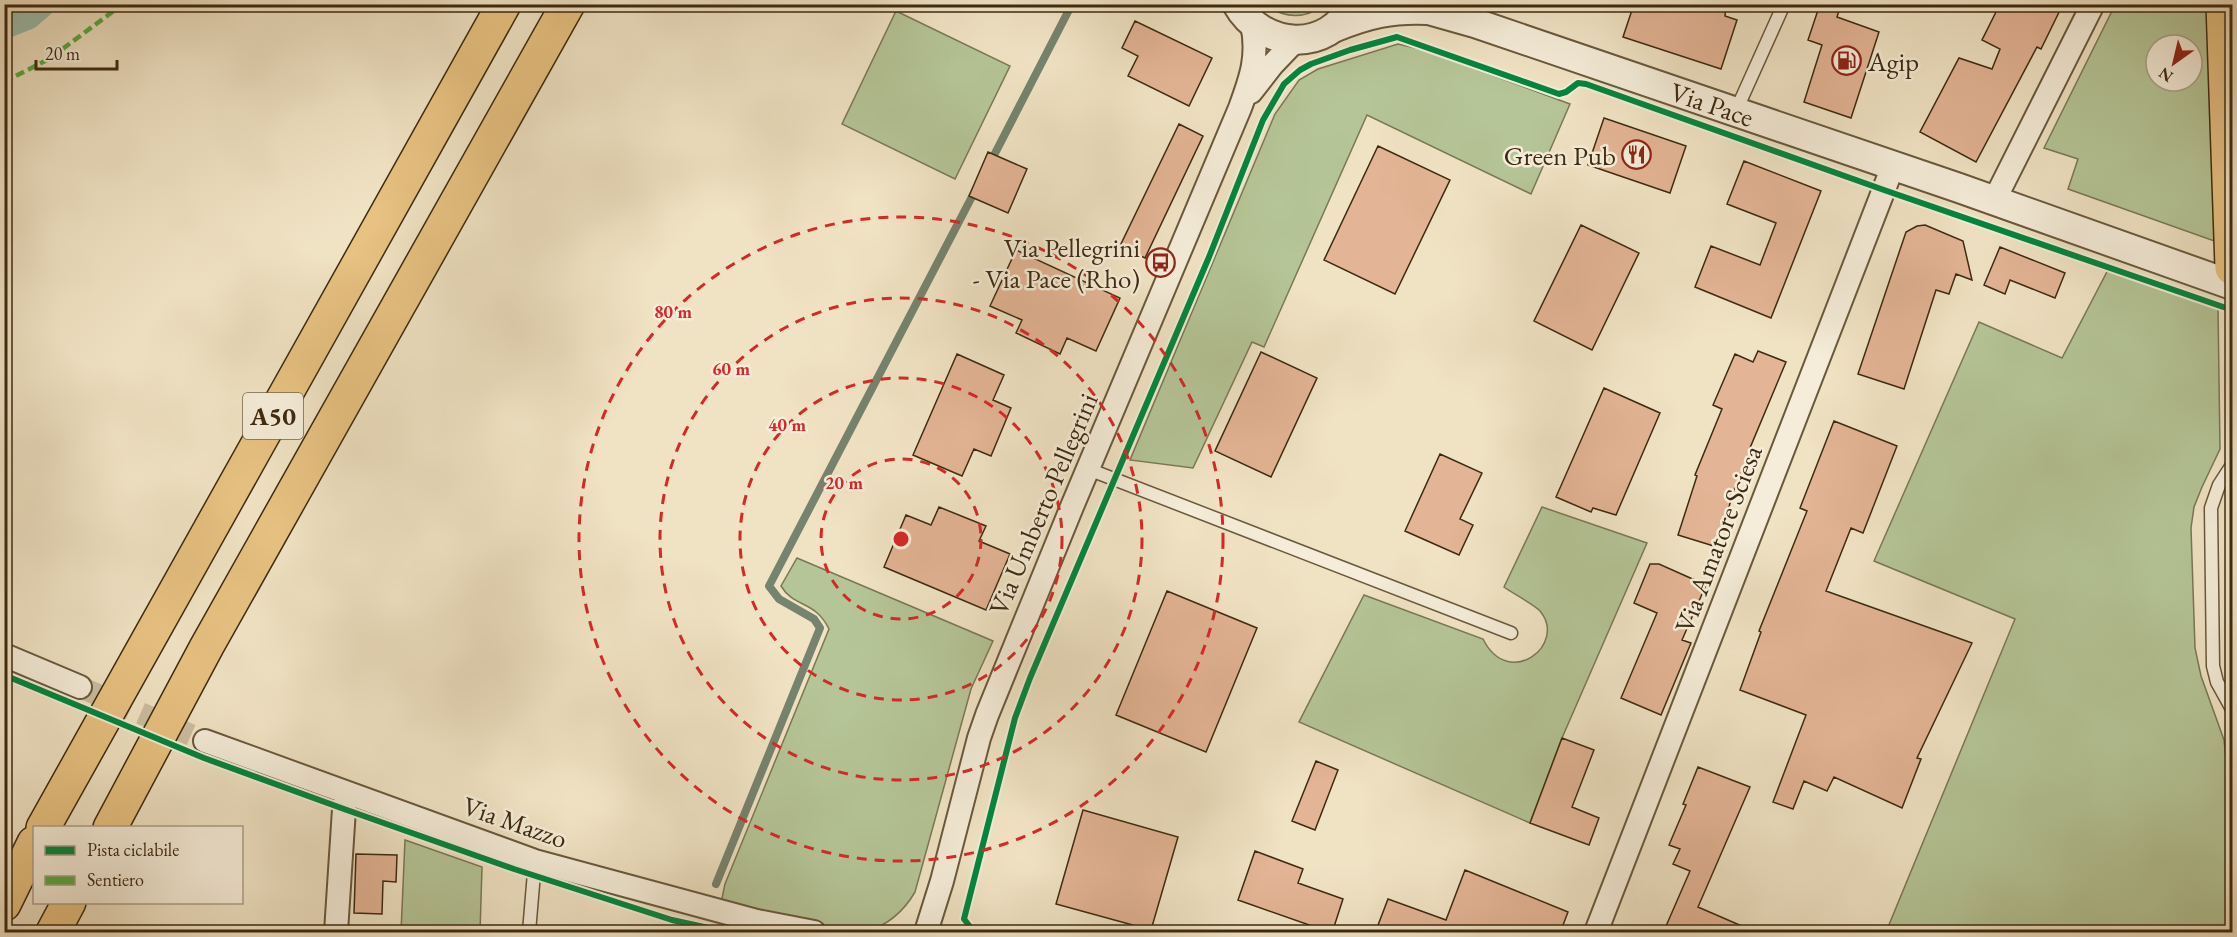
<svg xmlns="http://www.w3.org/2000/svg" width="2237" height="937" font-family="'EB Garamond',serif">
  <style>
    .green { fill: #b5c597; stroke: #7a7854; stroke-width: 1.5; fill-rule: evenodd }
    .lines { fill: none; stroke-linecap: round; stroke-linejoin: round }
    .stream { stroke: #76836e; stroke-width: 8 }
    .canal { stroke: #9bbfad; stroke-width: 28 }
    .building { fill: #e3b495; stroke: #3e2a10; stroke-width: 1.5 }
    .minor-tunnel { stroke: #ccbea0; stroke-width: 22; stroke-dasharray: 22 11; stroke-linecap: butt }
    .service-casing { stroke: #6a583d; stroke-width: 15 }
    .minor-casing { stroke: #6a583d; stroke-width: 26 }
    .tertiary-casing { stroke: #6a583d; stroke-width: 32 }
    .trunk-casing { stroke: #3e2a10; stroke-width: 36 }
    .motorway-casing { stroke: #3e2a10; stroke-width: 36 }
    .service { stroke: #f5edd9; stroke-width: 12 }
    .minor { stroke: #f5edd9; stroke-width: 22 }
    .tertiary { stroke: #f5edd9; stroke-width: 28 }
    .trunk { stroke: #e8c282; stroke-width: 33 }
    .motorway { stroke: #e8c282; stroke-width: 33 }
    .quiet { stroke: #55ab42; stroke-width: 4.5; stroke-dasharray: 9 4.5; stroke-linecap: butt }
    .cycleway-casing { stroke: #f5edd9; stroke-width: 10 }
    .cycleway { stroke: #00873e; stroke-width: 6 }
    .ring { fill: none; stroke: #d62828; stroke-width: 3; stroke-dasharray: 10 8 }
    .labels { text-anchor: middle; dominant-baseline: central; stroke-width: 5; stroke-linejoin: round; paint-order: stroke }
    .shield { fill: #f5edd9; stroke: #75644c; stroke-width: 1.5 }
    .shield-label { font-size: 26px; font-weight: bold; fill: #3e2a10 }
    .poi-label { font-size: 27px; fill: #3e2a10; stroke: #f5edd9; text-anchor: end }
    .street-label { font-size: 27px; fill: #3e2a10; stroke: #f5edd9 }
    .centre { fill: #d62828; stroke: #f5edd9; stroke-width: 3 }
    .ring-label { font-size: 18px; text-anchor: middle; font-weight: bold; fill: #d62828; stroke: #f5edd9; stroke-width: 5; stroke-linejoin: round; paint-order: stroke }
  </style>
  <rect width="100%" height="100%" fill="#f0e3c4"/>
  <filter id="stains"><feTurbulence type="fractalNoise" baseFrequency=".00333" numOctaves="4"/><feColorMatrix values="0 0 0 0 .2 0 0 0 0 .09 0 0 0 0 .02 0 0 0 .5 -.17"/></filter>
  <radialGradient id="worn" r=".72"><stop offset=".6" stop-color="#630" stop-opacity="0"/><stop offset="1" stop-color="#630" stop-opacity=".3"/></radialGradient>
  <path class="green" d="M1267,5h55c-16,15 -39,13 -55,0z
    M2115,5h97l5,237 -149,-53 10,-30 -34,-11zM2156,45h36v36h-36z
    M896,11l114,55 -55,113 -113,-55z
    M1398,44l26,6 146,54 -39,90 -164,-79 -103,232 -12,-5 -59,126 -63,-8 145,-346 24,-34 19,-11z
    M2109,268l109,40 2,141 -18,38 -8,20 -3,21 4,120 6,28 23,64 3,28 3,164h-344l129,-313 -141,-58 105,-239 83,36z
    M1542,507l105,36 -85,195 -32,85 -231,-101 65,-127 119,44c26,52 85,5 57,-28 -5,-6 -28,-18 -36,-24z
    M797,558l196,83 -22,48 -56,203c-11,19 -27,33 -49,40 -15,5 -123,-23 -145,-29l4,-19 104,-255c-14,-29 -35,-21 -48,-43z
    M405,840l77,27 -2,65h-79z"/>
  <g class="lines">
    <path class="stream" d="M989,165l83,-161
      M716,884l104,-256 -6,-9 -35,-20 -10,-13 207,-397"/>
    <path class="canal" d="M4,25l23,-9 14,-12"/>
  </g>
  <path class="building" d="M1634,4h92l-1,12 12,4 -16,49 -98,-32z
    M1820,4h21l-4,13 42,15 -28,86 -47,-16 18,-57 -14,-5z
    M2000,4h63l-22,45 -4,-2 -61,115 -56,-30 39,-74 33,11 8,-20 -18,-9z
    M1135,21l77,37 -23,48 -61,-30 10,-20 -16,-8z
    M1604,118l82,28 -16,47 -82,-28z
    M1179,124l24,12 -58,122 -25,-12z
    M1378,146l72,34 -55,114 -71,-34z
    M988,152l39,17 -19,44 -39,-17z
    M1744,161l77,30 -50,127 -76,-31 16,-41 49,19 16,-42 -49,-19z
    M1581,225l58,28 -47,97 -58,-29z
    M1925,225l38,16 9,39 -16,-6 -7,20 -13,-4 -32,99 -46,-15 48,-142 11,-6z
    M2000,247l65,26 -10,25 -45,-18 -5,14 -21,-9z
    M1016,250l104,48 -24,53 -29,-13 -7,16 -44,-21 6,-13 -32,-14z
    M1758,351l28,11 -36,86 2,1 -18,41 -17,57 -39,-12 19,-59 -2,-1 27,-66 -9,-4 22,-51 18,8z
    M1261,352l56,26 -46,99 -56,-26z
    M957,354l47,21 -11,25 18,8 -20,48 -17,-7 -12,27 -49,-21z
    M1604,388l56,25 -44,102 -23,-7 -2,4 -35,-15z
    M1834,421l63,25 -34,87 -12,-5 -25,63 146,52 -55,115 4,1 -19,49 -68,-31 -7,14 -23,-10 -11,28 -20,-7 33,-87 -66,-25 21,-58 -2,-1 48,-120 -7,-3z
    M1440,454l42,19 -22,46 13,6 -14,30 -54,-24z
    M939,507l47,19 -7,15 31,13 -24,56 -102,-43 22,-52 25,10z
    M1650,564h9l47,21 -24,55 9,3 -30,72 -40,-17 36,-85 -23,-10z
    M1167,591l90,37 -51,124 -90,-37z
    M1562,738l32,12 -22,57 27,11 -10,27 -59,-22z
    M1316,761l22,9 -23,60 -23,-9z
    M1698,767l52,20 -52,120 60,26h-95l27,-62 -17,-7 7,-15 -11,-4 17,-40 -3,-1z
    M1083,810l95,27 -27,93 -95,-26z
    M1255,851l48,18 -5,14 45,16 -11,34 -94,-33z
    M356,854l41,1 -1,27 -13,-1 -1,33 -28,-1z
    M1465,870l103,42 -8,21h-185l13,-34 58,21z"/>
  <g class="lines">
    <path class="minor-tunnel" d="M80,687l125,54"/>
    <defs>
      <path id="service" d="M1735,113l49,-109
        M2232,465l-13,20 -8,23 2,158 4,16 15,27
        M1088,469l423,164
        M529,932l6,-71"/>
      <path id="minor" d="M1251,92l21,-27 23,-24
        M1994,201l99,-197
        M4,655l76,32
        M205,741l330,120 222,60 57,11
        M336,932l8,-123 3,-16
        M926,932l16,-51 37,-143 8,-23 84,-206 169,-401c11,-30 19,-52 12,-84
        M1596,932l297,-766"/>
      <g id="tertiary">
        <path d="M1237,4c25,45 92,50 115,0"/>
        <path id="s1" d="M1419,4l10,6 46,13 484,165 273,97"/>
        <path d="M1333,28c34,-14 59,-20 96,-18"/>
      </g>
      <path id="trunk" d="M2223,4l9,264"/>
      <path id="motorway" d="M43,828l461,-824
        M110,828l97,-182 361,-642
        M4,904l30,-61
        M53,932l16,-30"/>
    </defs>
    <use href="#service" class="service-casing"/>
    <use href="#minor" class="minor-casing"/>
    <use href="#tertiary" class="tertiary-casing"/>
    <use href="#trunk" class="trunk-casing"/>
    <use href="#motorway" class="motorway-casing"/>
    <use href="#service" class="service"/>
    <use href="#minor" class="minor"/>
    <use href="#tertiary" class="tertiary"/>
    <use href="#trunk" class="trunk"/>
    <use href="#motorway" class="motorway"/>
    <path class="quiet" d="M4,82l45,-23 74,-55"/>
    <defs>
      <path id="cycleway" d="M4,675l200,83 140,51 170,60 158,51 55,12
        M974,932l-10,-13 51,-201 15,-40 179,-421 54,-137 21,-36 16,-14 11,-6 39,-14 47,-13 162,57 7,-2 12,-9 8,1 298,106 348,120"/>
    </defs>
    <use href="#cycleway" class="cycleway-casing"/>
    <use href="#cycleway" class="cycleway"/>
  </g>
  <g class="ring">
    <circle cx="901" cy="539" r="80"/>
    <circle cx="901" cy="539" r="161"/>
    <circle cx="901" cy="539" r="241"/>
    <circle cx="901" cy="539" r="322"/>
  </g>
  <defs>
    <symbol id="fuel-ring" viewBox="-11 -11 22 22"><circle r="9.5" fill="#f5edd9" stroke="#8f2418" stroke-width="1.5"/><path d="M-5.5-6h7V0h2V4h1.3V-2.5L3-4.5l.8-.8L6-3V5H2.5V1h-1V6h-7ZM-4.2-4.7v3.2H.2V-4.7Z" fill="#8f2418"/></symbol>
    <symbol id="restaurant-ring" viewBox="-11 -11 22 22"><circle r="9.5" fill="#f5edd9" stroke="#8f2418" stroke-width="1.5"/><path d="M-5-6h1v4h1v-4h1v4h1v-4h1v5L-1.5 .5V6h-2V.5L-5-1ZM5-6V6H3V1.5H1.5Q1.5-4 5-6Z" fill="#8f2418"/></symbol>
    <symbol id="bus-ring" viewBox="-11 -11 22 22"><circle r="9.5" fill="#f5edd9" stroke="#8f2418" stroke-width="1.5"/><path d="M-5-6H5V4H4V6H2V4H-2V6H-4V4H-5ZM-3.5-4V0h7V-4ZM-3.5 1.2v1.5H-2V1.2ZM2 1.2v1.5H3.5V1.2Z" fill="#8f2418"/></symbol>
  </defs>
  <g fill-rule="evenodd">
    <use href="#fuel-ring" x="1830" y="44" width="33" height="33"/>
    <use href="#restaurant-ring" x="1620" y="138" width="33" height="33"/>
    <use href="#bus-ring" x="1144" y="246" width="33" height="33"/>
  </g>
  <g class="labels">
    <rect class="shield" x="243" y="393" width="60" height="46" rx="4.5"/>
    <g class="shield-label">
      <text x="273" y="416">A50</text>
    </g>
    <g class="poi-label">
      <text x="1868" y="61" text-anchor="start">Agip</text>
      <text x="1616" y="155">Green Pub</text>
      <text x="1140" y="247">Via Pellegrini<tspan x="1140" dy="31">- Via Pace (Rho)</tspan></text>
    </g>
    <g class="street-label">
      <text stroke="none"><textPath href="#s1" startOffset="310">Via Pace</textPath></text>
      <text transform="translate(1043 504) rotate(-67)">Via Umberto Pellegrini</text>
      <text transform="translate(1718 539) rotate(-69)">Via Amatore Sciesa</text>
      <text transform="translate(515 822) rotate(19)">Via Mazzo</text>
    </g>
  </g>
  <circle cx="901" cy="539" r="9" class="centre"/>
  <g class="ring-label">
    <text x="673" y="318">80 m</text>
    <text x="731" y="375">60 m</text>
    <text x="787" y="431">40 m</text>
    <text x="844" y="489">20 m</text>
  </g>
  <rect width="2237" height="937" fill="none" stroke="#f0e3c4" stroke-width="24"/>
  <rect x="6" y="6" width="2225" height="925" fill="none" stroke="#3e2a10" stroke-width="3"/>
  <rect x="12" y="12" width="2213" height="913" fill="none" stroke="#3e2a10" stroke-width="1.5"/>
  <rect x="33" y="826" width="210" height="78" fill="#f5edd9" stroke="#ac9f89" stroke-width="1.5"/>
  <rect x="45" y="846" width="30" height="9" fill="#00873e" stroke="#ac9f89" stroke-width="1.5"/>
  <text x="87" y="856" font-size="18" fill="#3e2a10">Pista ciclabile</text>
  <rect x="45" y="876" width="30" height="9" fill="#55ab42" stroke="#ac9f89" stroke-width="1.5"/>
  <text x="87" y="886" font-size="18" fill="#3e2a10">Sentiero</text>
  <g transform="translate(2174 63) rotate(214)"><circle r="28" fill="#f5edd9" stroke="#ac9f89" stroke-width="1.5"/>
  <path d="M0-4.5L10 22L0 15L-10 22Z" fill="#8f2418"/>
  <text y="-9" font-size="16" font-weight="bold" text-anchor="middle" fill="#3e2a10">N</text>
  </g>
  <path d="M36 60v9h81v-9" fill="none" stroke="#3e2a10" stroke-width="3"/>
  <text x="45" y="60" font-size="18" fill="#3e2a10" stroke="#f5edd9" stroke-width="4.5" paint-order="stroke">20 m</text>
  <rect width="100%" height="100%" filter="url(#stains)"/>
  <rect width="100%" height="100%" fill="url(#worn)"/>
</svg>
